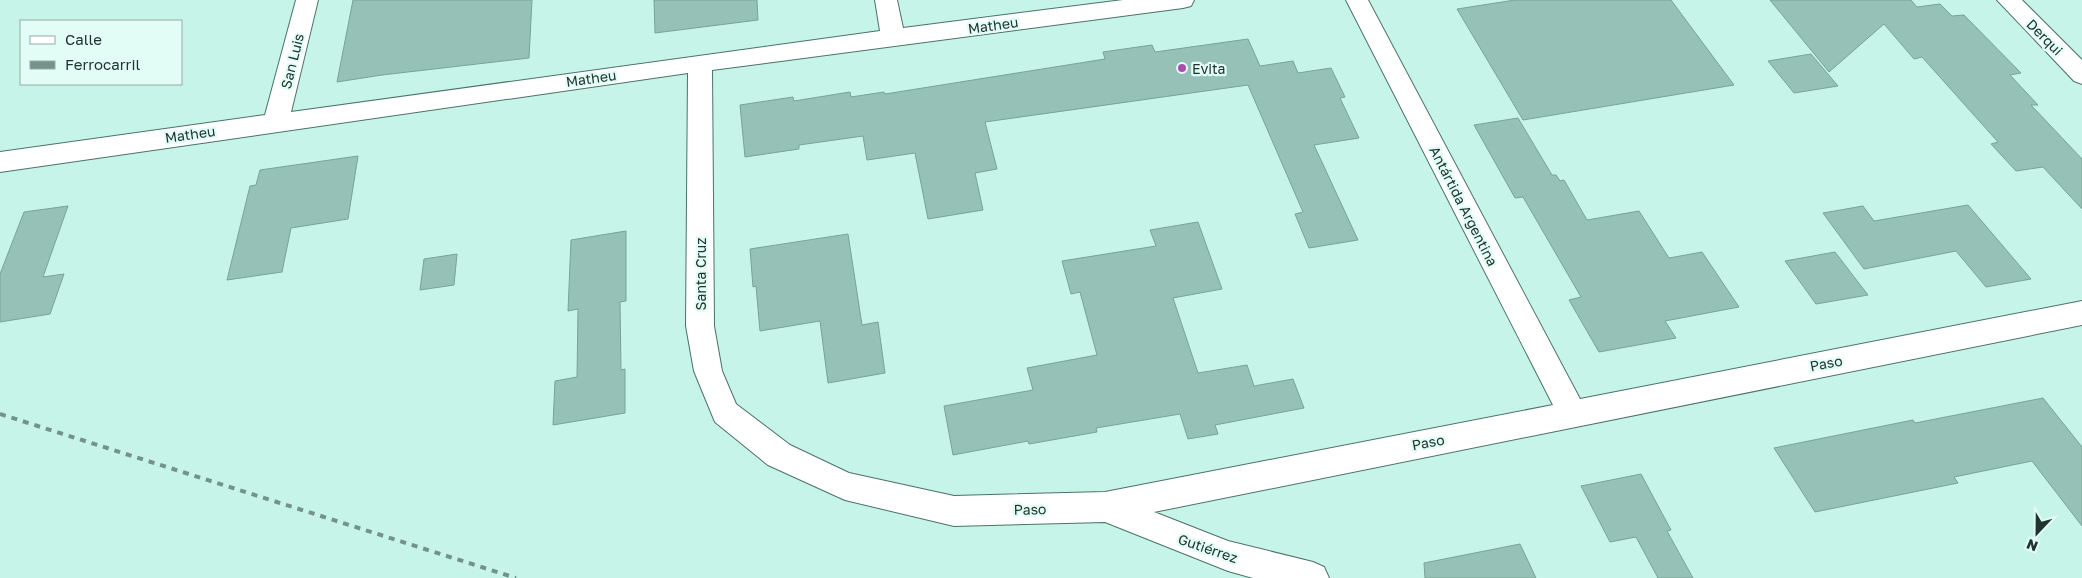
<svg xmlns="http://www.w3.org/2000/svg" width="2082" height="578" font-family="'Golos Text',sans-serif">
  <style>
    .building { fill: #96c1b6; stroke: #78a397 }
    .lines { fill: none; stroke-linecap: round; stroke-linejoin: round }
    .minor-casing { stroke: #4a7368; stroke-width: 2 }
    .minor { fill: #fff; fill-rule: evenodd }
    .rail { stroke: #73928a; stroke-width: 4; stroke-dasharray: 6 6; stroke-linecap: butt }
    .poi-dot { fill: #ae4ab0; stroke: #e2fdf5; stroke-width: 2 }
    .labels { text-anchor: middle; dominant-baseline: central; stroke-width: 4.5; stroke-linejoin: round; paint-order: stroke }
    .street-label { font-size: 14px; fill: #21332e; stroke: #e2fdf5 }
    .poi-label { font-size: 14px; fill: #21332e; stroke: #e2fdf5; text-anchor: start }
  </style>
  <rect width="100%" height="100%" fill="#c7f4e8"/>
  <path class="building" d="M353,0h179l-3,58 -147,17 -45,7z
    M654,0h103l1,20 -103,13z
    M1515,0h156l63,85 -211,35 -66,-111z
    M1770,0h141l6,7 23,-3 12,12 12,-1 57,58 -11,2 28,30h-7l51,54v50l-39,-42 -27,4 -25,-27 7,-2 -76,-85 -8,2 -30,-35 -55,48z
    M1248,39l12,27 33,-5 5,12 33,-5 14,29 -5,1 19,40 -45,7 44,95 -49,8 -14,-34 8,-2 -55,-127 -263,37 12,47 -22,4 8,37 -55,9 -13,-66 -48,7 -4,-24 -64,9v4l-54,8 -5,-52 53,-8 1,4 56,-9 1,5 33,-5 1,2 220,-35 -2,-7 49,-7 3,7z
    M1811,54l27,32 -44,7 -26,-32z
    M1518,118l34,57h4l4,6 4,-1 23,40 52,-9 30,47 33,-6 37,55 -74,14 11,17 -77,14 -30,-52 12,-3 -58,-100 -8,1 -41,-73z
    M358,156l-10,63 -57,9 -9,44 -55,8 23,-94 6,-1 4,-15z
    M1968,205l63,74 -45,8 -30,-36 -92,18 -41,-56 40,-7 11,15z
    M68,206l-25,71 21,-3 -14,40 -50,8v-48l24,-62z
    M1198,222l24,67 -49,9 25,75 49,-8 7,21 39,-7 11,29 -89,17 3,9 -30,5 -8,-25 -84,14 1,4 -68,12 -1,-3 -75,14 -9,-49 89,-16 -6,-22 70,-13 -17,-63 -9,2 -9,-33 94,-15 -6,-16z
    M626,231v70l-6,1 1,68 4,-1v44l-72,12 2,-44 22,-4 1,-68 -10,2 3,-71z
    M848,234l14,91 16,-3 7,51 -57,10 -8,-62 -60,10 -4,-45 -3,1 -3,-38z
    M1835,252l33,43 -52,9 -31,-43z
    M457,254l-3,31 -34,5 4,-31z
    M2043,398l39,49v79l-50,-65 -78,16 4,6 -143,29 -41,-64 139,-28 2,3z
    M1641,474l30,56 -4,1 26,47h-35l-22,-41 -26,5 -29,-56z
    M1520,544l16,34h-111l-1,-15z"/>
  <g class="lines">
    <defs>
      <path id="minor" d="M296,0h22l-27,112 589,-81 -5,-31h22l6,28 220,-28h71l-3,6 -8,2 -471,62 2,256 8,45 14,33 54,41 59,28 105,23 151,-4 448,-87 -207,-405h22l212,399 502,-98v24l-928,187 74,29 85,21 11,5 5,11h-76l-25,-7 -123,-49 -151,4 -109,-26 -77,-35 -53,-43 -21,-51 -8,-45 2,-253 -688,99v-20l265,-37z
        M1997,0h25l60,60v24l-8,-3z"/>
    </defs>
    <use href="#minor" class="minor-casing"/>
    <use href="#minor" class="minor"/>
    <path class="rail" d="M0,414l516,164"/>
  </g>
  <circle class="poi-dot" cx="1182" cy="68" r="5"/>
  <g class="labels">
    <g class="street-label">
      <text transform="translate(993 25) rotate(-8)">Matheu</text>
      <text transform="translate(2045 37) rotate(45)">Derqui</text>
      <text transform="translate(292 61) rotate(-76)">San Luis</text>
      <text transform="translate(591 78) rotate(-8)">Matheu</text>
      <text transform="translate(190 134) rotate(-8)">Matheu</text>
      <text transform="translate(1464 206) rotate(63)">Antártida Argentina</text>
      <text transform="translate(700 274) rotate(-90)">Santa Cruz</text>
      <text transform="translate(1826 363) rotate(-11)">Paso</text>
      <text transform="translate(1428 442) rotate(-11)">Paso</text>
      <text transform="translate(1030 509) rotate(-1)">Paso</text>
      <text transform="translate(1208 548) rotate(19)">Gutiérrez</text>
    </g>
    <g class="poi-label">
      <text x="1192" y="68">Evita</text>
    </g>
  </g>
  <rect x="20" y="20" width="162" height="65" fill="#e2fdf5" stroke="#95aca5"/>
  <rect x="30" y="36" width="25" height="8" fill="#ffffff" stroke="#95aca5"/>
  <text x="65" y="45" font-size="15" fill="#21332e">Calle</text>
  <rect x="30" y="61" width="25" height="8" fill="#73928a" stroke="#95aca5"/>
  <text x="65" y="70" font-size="15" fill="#21332e">Ferrocarril</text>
  <g transform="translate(2037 533) rotate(202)" stroke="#e2fdf5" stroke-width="4" paint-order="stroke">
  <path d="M0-4L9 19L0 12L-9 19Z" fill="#21332e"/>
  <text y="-8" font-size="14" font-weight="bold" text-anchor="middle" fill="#21332e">N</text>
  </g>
</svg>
